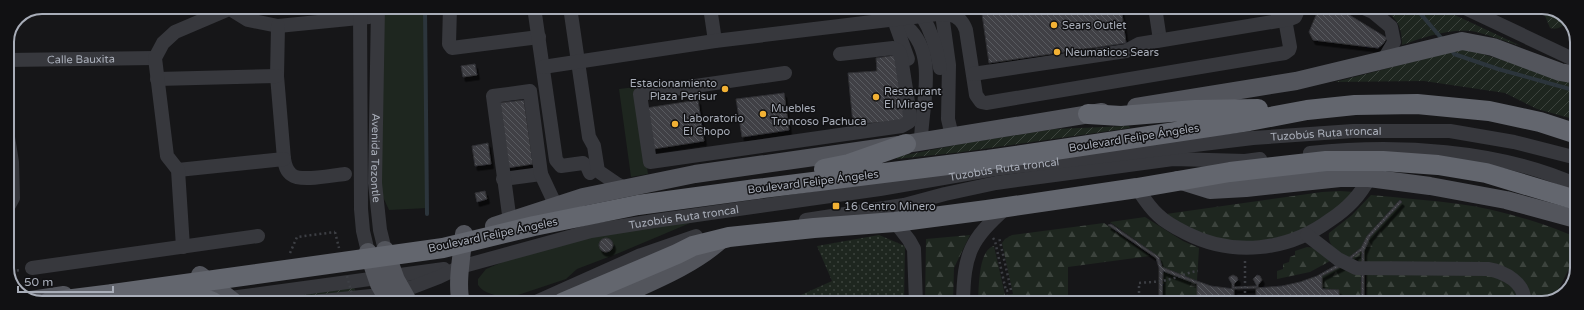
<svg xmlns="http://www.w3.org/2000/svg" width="1584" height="310" font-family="'Varela Round',sans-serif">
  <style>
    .grass { fill: url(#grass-dots) }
    .forest { fill: url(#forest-firs) }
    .park { fill: #1e261f }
    .garden { fill: url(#garden-furrows) }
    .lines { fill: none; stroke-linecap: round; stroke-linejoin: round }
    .stream { stroke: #2c353c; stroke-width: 4 }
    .building { fill: url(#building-back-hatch); stroke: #303034; filter: url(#shadow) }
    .path { stroke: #3d3f44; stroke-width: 2.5; stroke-dasharray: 2 3; stroke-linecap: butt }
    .minor { stroke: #37383d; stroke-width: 14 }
    .major { stroke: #53555c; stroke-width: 18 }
    .highway { stroke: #63666e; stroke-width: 20 }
    .path-bridge { stroke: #3d3f44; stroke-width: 2.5; stroke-dasharray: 2 3; stroke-linecap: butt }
    .highway-bridge { stroke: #63666e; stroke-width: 20 }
    .poi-dot { fill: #f2b134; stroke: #111113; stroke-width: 1.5 }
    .labels { text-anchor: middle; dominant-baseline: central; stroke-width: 3; stroke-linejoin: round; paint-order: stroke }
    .poi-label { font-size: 11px; fill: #a8adb8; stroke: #111113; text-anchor: start }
    .street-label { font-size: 11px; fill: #a8adb8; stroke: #111113 }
    .rim { fill: none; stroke: #a8adb8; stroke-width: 2 }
  </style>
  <defs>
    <pattern id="grass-dots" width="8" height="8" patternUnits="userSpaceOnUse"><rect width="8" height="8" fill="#1e261f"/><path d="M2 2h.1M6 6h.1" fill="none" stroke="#3c433d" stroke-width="1.8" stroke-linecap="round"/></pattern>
    <pattern id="forest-firs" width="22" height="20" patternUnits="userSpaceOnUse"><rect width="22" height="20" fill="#1e261f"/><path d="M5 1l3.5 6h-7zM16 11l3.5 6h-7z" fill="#3c433d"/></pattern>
    <pattern id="garden-furrows" width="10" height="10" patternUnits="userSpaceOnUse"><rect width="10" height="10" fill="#1e261f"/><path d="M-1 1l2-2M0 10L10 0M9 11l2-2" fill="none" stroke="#3c433d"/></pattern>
    <pattern id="building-back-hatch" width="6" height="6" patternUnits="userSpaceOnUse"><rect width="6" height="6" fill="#404145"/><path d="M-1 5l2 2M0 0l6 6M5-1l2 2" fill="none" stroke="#595a5e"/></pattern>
    <filter id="shadow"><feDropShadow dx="2.5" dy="4.5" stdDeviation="0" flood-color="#0009"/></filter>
  </defs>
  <rect width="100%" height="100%" fill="#161618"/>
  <path class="grass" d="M879,235l26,11 -1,57h-121l49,-22 -15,-35z"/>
  <path class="forest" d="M1340,191l16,1 -11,10 -41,29 -51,12 -23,-2 -25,-6 -21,-9 -18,-12 156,-22z
    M1371,195c29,3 59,5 88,9 39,5 81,18 117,33v18l-22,43 -12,5h-13l-9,-24 -153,-16c-15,-4 -41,-11 -38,-30l23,-18z
    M1145,217l38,24 16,7 -2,33 -35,-14 -3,-10 -49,-35z
    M1104,223l46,33 -82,11v34h-12l-1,2h-77c1,-15 0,-53 16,-57l11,49 8,-1 -11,-51 3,-4 7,-4z
    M970,235l-16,33 -1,35h-28l1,-64z
    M1307,247l9,1 16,12 -22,12 -33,7v-8l6,-2v-5l6,-2 1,-5 5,-2v-4z
    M1342,266l19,8v29h-22v-13l-17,-1v-13z
    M1163,271l34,13v19h-35z
    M1366,275h126c17,6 22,10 27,28h-153z"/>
  <path class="park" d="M380,7h45l2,201 -38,2 -12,-26z
    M635,87l13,87 -17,3 -12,-88z
    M702,218l-83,35 -42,16 -11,10 -51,17c-11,2 -31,-1 -37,-11v-6l8,-10 31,-13 35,-12z"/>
  <path class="garden" d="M1383,8h57l81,38c-15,-4 -36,-13 -50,-15 -24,-2 -47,6 -69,14 0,-19 -5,-26 -19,-37z
    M1543,11l24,11c-5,5 -10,8 -17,6z
    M1462,49l11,2 104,32v37l-40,-11 -32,-16 -81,-12 -89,1z
    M1129,126l1,2 -168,24 -65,7 -1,-2 65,-13 93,-15z
    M354,287l2,6 -74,9h-34z"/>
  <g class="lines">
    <path class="stream" d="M425,7l2,207
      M1414,8l5,4 24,28
      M1450,48l4,6 44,15 79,22"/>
  </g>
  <path class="building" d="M981,7h140l5,36 -137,20z
    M1319,8h19l49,30 -4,6 -5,4 -65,-8 -4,-8z
    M896,55l10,66 -53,3 -5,-51 29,-2 -1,-13z
    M475,64l2,11 -14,2 -2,-11z
    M784,93l5,37 -47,7 -6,-38z
    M524,100l9,64 -26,4 -9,-65z
    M698,100l6,41 -51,8 -7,-41z
    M488,143l3,21 -16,2 -3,-20z
    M485,191l2,8 -10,3 -2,-9z
    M1400,200l2,2 -32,35 -6,14v52h-3l1,-51 -1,-1 -19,15 -20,10v13l17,1v13h-83v-15l26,-2 18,-4 17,-6 30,-17 14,-11 6,-12z
    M1111,224l48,33 3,10 32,13 17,6 23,3v14h-37v-19l-34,-13 -1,32h-3v-35l-3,-10 -48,-33z
    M599 245a7 7 0 1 1 14 0a7 7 0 1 1-14 0Z
    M1233,275l4,2 1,3 -4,4v3l23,-1 -4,-7 4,-4 3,1 2,4 -4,5v3l-26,1v-5l-3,-5v-2z"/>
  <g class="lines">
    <path class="path" d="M993,238l2,3 11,50 5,-1 -12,-53
      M290,253l7,-16 38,-5
      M7,272l14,-2
      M1139,303v-20c12,-1 23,-1 35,-5 8,-2 15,-6 24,-7
      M1245,303v-43"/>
    <g class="minor">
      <path d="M227,7l21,13 30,6 91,-9"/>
      <path d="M360,7l1,202 2,22 5,21"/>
      <path id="s1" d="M378,7l-3,176 5,47 5,20"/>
      <path d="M450,7l-1,37 3,4 87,-11"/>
      <path d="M534,7l22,153 5,6 22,-3 4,3 3,7"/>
      <path d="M570,7l19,130 5,9 4,25 19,13 8,4"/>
      <path d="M710,7l5,34"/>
      <path d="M1155,7l5,33"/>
      <path d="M1364,8l9,4 18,15 3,15 -10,17"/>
      <path d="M1465,8l112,53"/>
      <path d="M942,14l7,51 -1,54 4,17"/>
      <path d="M922,16c10,16 15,33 18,52"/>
      <path d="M894,20c4,2 10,4 13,7 32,27 14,80 14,114"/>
      <path d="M894,20l14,39"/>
      <path d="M278,26l-1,50 7,83c1,6 2,12 8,16 9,7 41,0 53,-1"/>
      <path id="s2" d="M7,60l148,-2"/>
      <path d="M543,67l172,-26 207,-25c17,-2 37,-7 44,14l10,65 5,7 5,1 299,-50 4,-3 1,-3 -7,-39"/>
      <path d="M785,73l-145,21 10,68 252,-36 7,-4 1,-7 -9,-58 -2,-6 -6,-3 -53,6"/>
      <path d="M973,74l153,-23 13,-7 151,-25 5,-2 4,-9"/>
      <path d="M157,79l120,-3"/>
      <path d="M7,131l5,31 1,36 -6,11"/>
      <path d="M1310,153c86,-9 187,-4 267,32"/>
      <path d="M178,170l106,-11"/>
      <path d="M503,179l38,-5"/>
      <path d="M1137,188c6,9 12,19 21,27 7,7 18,13 28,18 47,24 102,18 144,-13 17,-11 30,-24 39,-42"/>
      <path d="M806,220l98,-15 41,-11 51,-11 66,-9 111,-15 72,2 15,-2"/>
      <path d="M510,222l-17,-126 37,-5 11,83 15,32"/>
      <path d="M895,222l14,18 5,9 2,54"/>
      <path d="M1307,235l31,24 18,9 132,1c17,3 38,14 36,34"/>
      <path d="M183,247l-5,-77 -11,-14 -12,-98 8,-15 12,-11 54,-23"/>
      <path d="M32,268l226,-32"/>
      <path d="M223,299l221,-30"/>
      <path id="s3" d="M312,302l59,-6 42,-9 26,-10 21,-10 131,-36 63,-10 226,-32 115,-20 258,-31 100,-7h97l64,11 63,16"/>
      <path d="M534,303l107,-48 55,-19"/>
      <path d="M963,303c1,-50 7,-63 44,-96"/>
    </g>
    <path class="major" d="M1136,107l160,-26 166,-40 31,6 67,25 17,3
      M1178,180l32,10 36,-2 94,-10h29l61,8 76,14 70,19
      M494,226l89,-29 112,-23 211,-30 196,-32
      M385,250l11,30 13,23
      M368,252l11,32 11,19
      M200,275l34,27
      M31,300l33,-5
      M461,303c-5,-20 1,-48 3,-69
      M605,303c38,-18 88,-36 118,-65"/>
    <path class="highway" d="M1088,114l33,2 74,-6 63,-1
      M824,169l25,-5 57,-20
      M756,189l232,-29 261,-39 58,-11 48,-5 62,-1 72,7 51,11 37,12
      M49,302l64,-8
      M562,303l115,-49 16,-8 36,-9 85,-9 81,-6 92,-12 150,-22 93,-16 96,-11h57l55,4 48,8 90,27"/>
    <path class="path-bridge" d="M335,232l4,16
      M347,276l7,26"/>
    <path class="highway-bridge" d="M164,293l36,4 13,5
      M113,294l330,-46 91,-22 104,-21 118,-16"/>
  </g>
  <g class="poi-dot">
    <circle cx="1054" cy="25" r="4"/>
    <circle cx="1057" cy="52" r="4"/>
    <circle cx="725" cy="89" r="4"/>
    <circle cx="876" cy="97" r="4"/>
    <circle cx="763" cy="114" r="4"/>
    <circle cx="675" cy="124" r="4"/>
    <rect x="832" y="202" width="8" height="8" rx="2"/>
  </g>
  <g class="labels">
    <g class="poi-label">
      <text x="1062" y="25">Sears Outlet</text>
      <text x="1065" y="52">Neumaticos Sears</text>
      <text x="717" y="83" text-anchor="end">Estacionamiento<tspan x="717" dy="13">Plaza Perisur</tspan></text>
      <text x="884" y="91">Restaurant<tspan x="884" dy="13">El Mirage</tspan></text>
      <text x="771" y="108">Muebles<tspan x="771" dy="13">Troncoso Pachuca</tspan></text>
      <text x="683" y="118">Laboratorio<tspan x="683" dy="13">El Chopo</tspan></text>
      <text x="844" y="206">16 Centro Minero</text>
    </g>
    <g class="street-label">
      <text stroke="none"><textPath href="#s2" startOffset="74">Calle Bauxita</textPath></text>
      <text stroke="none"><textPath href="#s3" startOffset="1031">Tuzobús Ruta troncal</textPath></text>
      <text transform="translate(1134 138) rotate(-9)">Boulevard Felipe Ángeles</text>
      <text stroke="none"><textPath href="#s1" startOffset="151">Avenida Tezontle</textPath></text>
      <text stroke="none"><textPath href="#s3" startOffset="707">Tuzobús Ruta troncal</textPath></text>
      <text transform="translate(813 182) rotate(-7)">Boulevard Felipe Ángeles</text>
      <text stroke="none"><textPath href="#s3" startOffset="383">Tuzobús Ruta troncal</textPath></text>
      <text transform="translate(493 235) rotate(-12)">Boulevard Felipe Ángeles</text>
    </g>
  </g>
  <path d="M0 0H1584V310H0ZM42 14H1542A28 28 0 0 1 1570 42V268A28 28 0 0 1 1542 296H42A28 28 0 0 1 14 268V42A28 28 0 0 1 42 14Z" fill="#111113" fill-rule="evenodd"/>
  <path class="rim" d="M42 14H1542A28 28 0 0 1 1570 42V268A28 28 0 0 1 1542 296H42A28 28 0 0 1 14 268V42A28 28 0 0 1 42 14Z"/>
  <path d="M18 286v6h95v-6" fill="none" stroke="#a8adb8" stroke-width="2"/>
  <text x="24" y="286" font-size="12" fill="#a8adb8" stroke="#111113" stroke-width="3" paint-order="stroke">50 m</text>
</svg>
